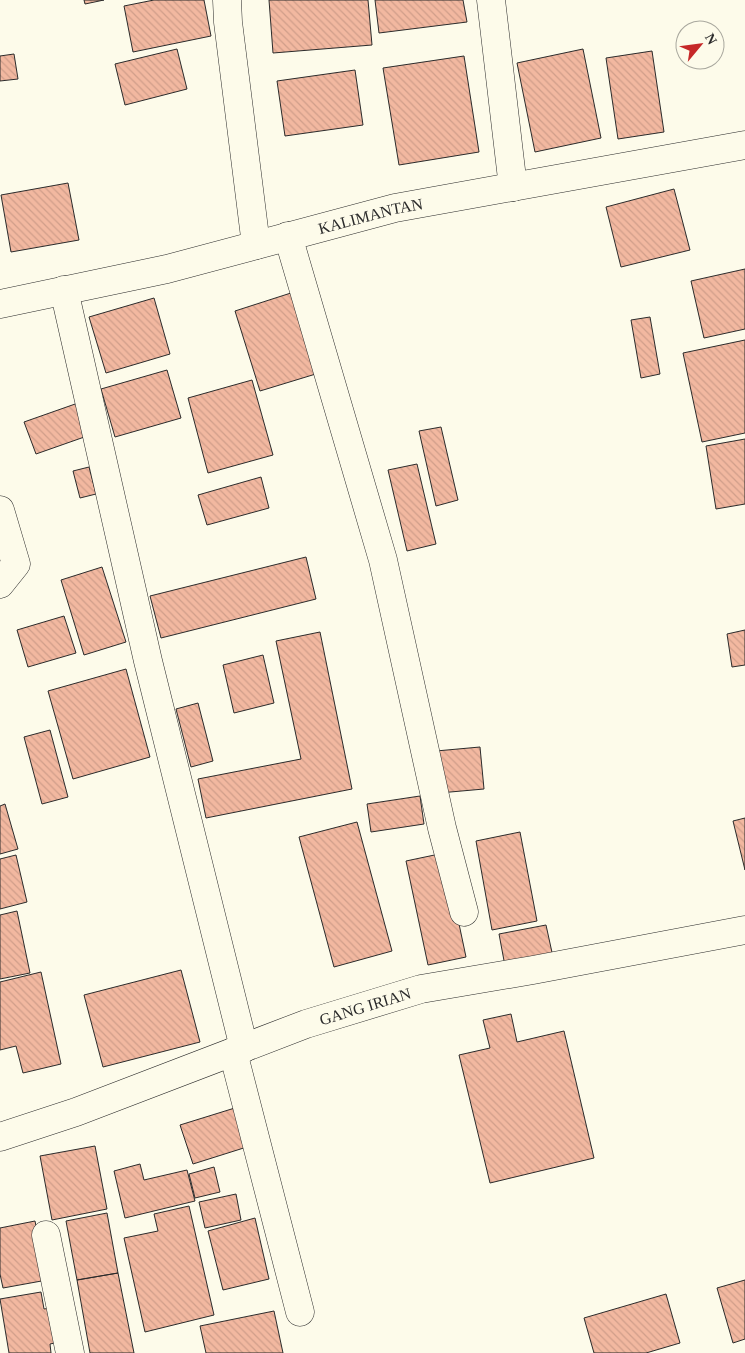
<svg xmlns="http://www.w3.org/2000/svg" width="745" height="1353" font-family="Georgia,serif">
  <style>
    .building { fill: url(#building-back-hatch); stroke: #2b2b2b }
    .lines { fill: none; stroke-linecap: round; stroke-linejoin: round }
    .minor-casing { stroke: #2b2b2b; stroke-width: 29 }
    .minor { stroke: #fdfbea; stroke-width: 28 }
    .labels { text-anchor: middle; dominant-baseline: central; stroke-width: 4; stroke-linejoin: round; paint-order: stroke }
    .street-label { font-size: 16px; fill: #2b2b2b; stroke: #fdfbea }
  </style>
  <defs>
    <pattern id="building-back-hatch" width="6" height="6" patternUnits="userSpaceOnUse" patternTransform="scale(1.25)"><rect width="6" height="6" fill="#f2b8a0"/><path d="M-1 5l2 2M0 0l6 6M5-1l2 2" fill="none" stroke="#d09e8a"/></pattern>
  </defs>
  <rect width="100%" height="100%" fill="#fdfbea"/>
  <path class="building" d="M84,0h20l-19,4z
    M154,0h50l7,36 -78,16 -9,-46z
    M269,0h99l4,45 -99,8z
    M375,0h88l4,22 -88,11z
    M177,49l10,40 -62,16 -10,-41z
    M583,49l18,89 -66,14 -18,-89z
    M652,51l12,81 -46,7 -12,-81z
    M14,54l4,25 -18,2v-25z
    M464,56l15,96 -80,13 -16,-97z
    M355,70l8,55 -78,11 -8,-55z
    M68,183l11,57 -68,12 -10,-57z
    M674,189l16,61 -69,17 -15,-60z
    M745,269v60l-41,9 -13,-57z
    M294,292l25,81 -59,18 -25,-80z
    M154,298l16,56 -64,19 -17,-56z
    M650,317l10,57 -19,4 -10,-58z
    M745,340v93l-43,9 -19,-89z
    M167,370l14,48 -66,19 -14,-48z
    M252,380l21,75 -65,18 -20,-75z
    M78,403l12,32 -54,19 -12,-32z
    M441,427l17,73 -22,6 -17,-75z
    M745,439v65l-29,5 -10,-63z
    M417,464l19,80 -29,7 -19,-81z
    M89,467l7,27 -16,4 -7,-27z
    M261,477l8,31 -62,17 -9,-30z
    M306,557l10,42 -155,39 -11,-42z
    M102,567l24,75 -42,13 -23,-75z
    M64,616l12,37 -48,14 -11,-37z
    M745,630v35l-13,2 -5,-33z
    M320,632l32,157 -146,29 -8,-39 103,-20 -25,-118z
    M263,655l11,48 -40,10 -11,-48z
    M126,669l24,88 -77,22 -25,-88z
    M198,703l15,58 -22,6 -15,-58z
    M50,730l18,67 -26,7 -18,-67z
    M480,747l4,42 -45,4 -3,-42z
    M420,796l4,28 -53,8 -4,-28z
    M5,804l13,45 -18,5v-48z
    M745,818v52l-12,-49z
    M357,822l35,129 -58,16 -35,-130z
    M520,832l17,89 -45,9 -16,-89z
    M444,853l22,104 -38,8 -22,-104z
    M16,855l11,47 -27,7v-50z
    M17,911l13,62 -30,6v-64z
    M546,925l7,32 -48,9 -6,-32z
    M181,970l19,72 -97,25 -19,-72z
    M41,972l20,92 -38,9 -7,-27 -16,4v-68z
    M511,1014l6,28 47,-11 30,127 -104,25 -31,-128 31,-7 -7,-28z
    M238,1107l12,39 -57,18 -13,-39z
    M95,1146l12,63 -55,11 -12,-64z
    M140,1164l4,16 43,-10 8,31 -70,17 -11,-47z
    M214,1167l6,25 -25,6 -6,-24z
    M236,1194l5,26 -36,8 -6,-26z
    M189,1206l25,109 -69,17 -21,-94 34,-7 -4,-17z
    M107,1213l11,60 -41,7 -11,-59z
    M255,1218l14,61 -46,11 -15,-59z
    M35,1221l12,59 -44,8 -3,-14v-46z
    M118,1273l16,80h-44l-13,-73z
    M745,1280v59l-12,4 -16,-55z
    M41,1292l3,17 14,-2 6,34 -14,3 1,9h-42l-9,-54z
    M666,1294l14,49 -34,10h-52l-10,-35z
    M274,1311l9,42h-77l-6,-27z"/>
  <g class="lines">
    <defs>
      <g id="minor">
        <path d="M227,0l1,22 28,223"/>
        <path d="M491,0l22,187"/>
        <path d="M288,236l95,324 59,268 22,84"/>
        <path d="M64,290l84,371 96,387"/>
        <path id="s1" d="M0,304l167,-35 228,-61 350,-63"/>
        <path d="M0,510l16,54 -16,20"/>
        <path d="M233,1052l67,260"/>
        <path id="s2" d="M0,1137l76,-25 230,-88 115,-35 112,-19 212,-40"/>
        <path d="M46,1235l24,118"/>
      </g>
    </defs>
    <use href="#minor" class="minor-casing"/>
    <use href="#minor" class="minor"/>
  </g>
  <g class="labels">
    <g class="street-label">
      <text stroke="none"><textPath href="#s1" startOffset="381">KALIMANTAN</textPath></text>
      <text stroke="none"><textPath href="#s2" startOffset="388">GANG IRIAN</textPath></text>
    </g>
  </g>
  <g transform="translate(700 45) rotate(61)"><circle r="24" fill="#fdfbea" stroke="#a9a89e"/>
  <path d="M0-4L9 19L0 12L-9 19Z" fill="#c62828"/>
  <text y="-8" font-size="14" font-weight="bold" text-anchor="middle" fill="#2b2b2b">N</text>
  </g>
</svg>
